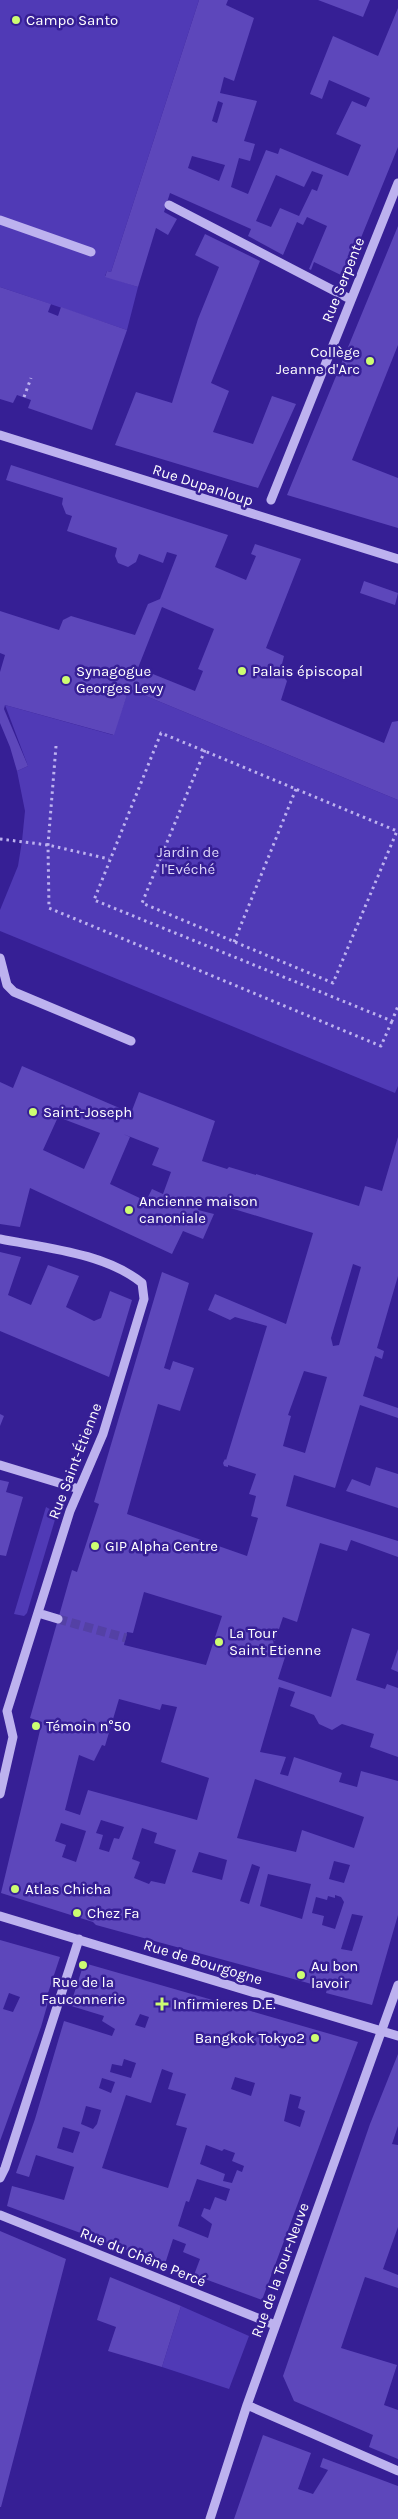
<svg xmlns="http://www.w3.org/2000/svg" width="398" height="2519" font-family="Karla,sans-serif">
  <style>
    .green { fill: #503ab6 }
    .building { fill: #5d47bb; fill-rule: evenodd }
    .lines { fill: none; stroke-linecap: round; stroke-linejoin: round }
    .minor-tunnel { stroke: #5441a5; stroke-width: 9; stroke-dasharray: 9 4.5; stroke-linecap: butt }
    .path { stroke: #bdb2ef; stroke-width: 3; stroke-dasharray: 2.5 4; stroke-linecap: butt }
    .minor { stroke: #bdb2ef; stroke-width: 9 }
    .poi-dot { fill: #cdfd72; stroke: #361f95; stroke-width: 2 }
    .labels { text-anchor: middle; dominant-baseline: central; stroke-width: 5; stroke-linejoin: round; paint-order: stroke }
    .poi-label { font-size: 15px; fill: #fff; stroke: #361f95; text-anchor: start }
    .street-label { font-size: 15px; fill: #fff; stroke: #361f95 }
    .park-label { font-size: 15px; fill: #ded8fa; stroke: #361f95 }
  </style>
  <rect width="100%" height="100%" fill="#361f95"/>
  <path class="green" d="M0,0h199l-88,272 -4,-1 -2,5 33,11 -11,43 -127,-43z
    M129,689l269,111v286l-3,7 -395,-162v-21l18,-44 4,-25 3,-30 -8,-40 11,-5 -23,-61 108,30z
    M46,1507l11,6 -30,100 -3,3 -10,-2z
    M181,2306l68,30 -20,53 -67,-22z"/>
  <path class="building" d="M199,0h29l-2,5 28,13 -20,63 -10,-4 -4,16 37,8 -13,40 11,3 -5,17 -11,-3 -8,29 17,7 18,-44 12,4 2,-6 68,28 13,-31 -25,-11 16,-33 14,6 4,-9 -41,-18 -7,19 -12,-5 23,-58 45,20 20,-48v139l-53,130 -31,-15 -3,8 -2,-1 18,-43 -20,-9 -4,8 -6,-3 -14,33 -35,-19 3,-7 -81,-36 -6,19 13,7 -9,16 -12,-7 -18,59 -33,-10 2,-6 4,1zM218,101l5,2 -6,20 -5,-2zM192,156l33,9 -6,16 -31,-13zM312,171l11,4 -6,16 -5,-2 -13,27 -19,-8 -9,19 -15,-6 20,-46 28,12z
    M318,0h52l-7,17z
    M398,226v119l-46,115 46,18v50l-111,-33z
    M205,234l55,27 -49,122 18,8 -16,41 40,12 19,-48 24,8 -38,84 -143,-43 21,-53 36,11 26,-84 21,-52 -24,-12z
    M0,287l51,17 -3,8 10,4 3,-9 66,23 -35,100 -64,-22 3,-8 -14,-5 -4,8 -13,-4z
    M11,465l217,70 -13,32 31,13 10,-24 -5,-2 4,-10 46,15 -35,89 18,8 -3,12 1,7 5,6 -6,19 103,43 8,-21 6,-1v79l-269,-111 -15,46 -109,-30 -1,4 24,57 -11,5 -7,-24 -10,-24v-51l5,-17 -5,-2v-42l59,19 4,-10 8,-4 64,19 13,-31 12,-5 17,-44 -10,-3 -4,11 -24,-9 -3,8 -8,5 -10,-4 -3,-7 2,-8 -50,-17 5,-15 -6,-2 -4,-10 1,-6 -57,-18zM162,607l52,22 -16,40 5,2 -8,20 -57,-23z
    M364,581l34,12 -3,12 -35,-12z
    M22,1066l109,47 8,-21 76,29 -13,40 25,8 2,-2 27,8v-1l103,32 6,-20 17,5 16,-54v139l-21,72 7,3 -2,8 -7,-3 -12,40 35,12v10l-38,-13 -25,83 -41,-13 -8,31 112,35v16l-47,-17 -4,11 -27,-8 -23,79 -14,-5 -8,24 -2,-1 1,6 13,5 -9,28 53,18 21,-69 18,6 -14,46 29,9 2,-5 11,4v69l-28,-10 4,-13 -32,-10 -10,6 -13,-6 -5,-9 -24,-9 5,-14 -16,-5 -19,65 26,5 -6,17 8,2 6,-19 48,16 -3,9 18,5 4,-16 37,10v134l-26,90 -46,-12 1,-4 -19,-6 -212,-58 -3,-3 -92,-29 41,-171 -12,-4 42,-148 5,2 22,-68 -5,-2 68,-230 27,11 -25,85 6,2 3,-9 21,7 -14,43 -22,-7 -31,110 120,42 11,-38 -7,-2 5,-20 -7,-2 7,-20 -28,-9v2l-4,-1 -1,-3 2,-4 1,1 41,-134 -32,-9 -5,3 -22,-10 7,-16 71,30 27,-91 -112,-34 -3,11 16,4 -11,25 -20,-8 -11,23 -142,-66 -10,39 -20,-3v-142l13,6zM58,1117l42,16 -16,36 -41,-19zM123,1134l36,14 -7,17 19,7 -8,22 -11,-5 -6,12 -36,-17 20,-47zM353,1264l8,3 -22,78 -6,1 -2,-8zM304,1371l23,6 -22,76 -22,-7 8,-30 -3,-1zM144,1592l78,24 -16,49 -82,-20 3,-13 6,1zM119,1699l41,11 2,-6 15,3 -16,55 48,16 -12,42 -109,-30 -8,25 -15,-5 14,-55 15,6 8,-16 3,1zM255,1779l109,38 -10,31 -52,-18 -6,22 -59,-14zM101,1820l23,7 -5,12 -5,-1 -5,14 -10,-3 4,-14 -7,-2zM61,1823l25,8 -10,31 -14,-5 4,-12 -11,-4zM142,1828l15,5 -3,10 22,7 -11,34 -14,-3 -2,3 -15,-6 6,-16 -8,-3zM199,1852l28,8 -5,20 -30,-8zM334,1861l16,4 -6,18 -15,-4zM252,1864l8,3 -11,37 -9,-3zM268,1874l43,10 -9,35 -42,-13zM335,1895l6,2 3,5 -9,27 -13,-4 2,-9 -12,-3 4,-16 11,3 1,-4 7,2zM352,1914l11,2 -11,35 -11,-2z
    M0,1252l21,5 -13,38 23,10 17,-40 31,11 -13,31 28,14 7,-3 9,-27 22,9 -23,77 -109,-46z
    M0,1414l4,2 -4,10z
    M376,1467l22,7v34l-52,-17 6,-12 18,7z
    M0,1480l9,2 -3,10 17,5 -17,59 -6,-1z
    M398,1649v23l-7,-3z
    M0,1940l60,17 -14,42h3l-8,28 -41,114zM9,1993l11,4 -7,15 -10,-3z
    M84,1963l274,79 -96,258 -68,-25 6,-16 -17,-7 3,-8 -13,-5 -8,25 -158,-58 5,-20 52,14 10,-33 -38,-12 -7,22 -13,-4 19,-54 29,-98 48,15 3,-7 -13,-8 2,-5 -36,-11 3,-2zM140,2014l9,3 -4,11 -10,-3zM124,2059l12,4 -5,15 -21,-6 2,-8 10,2zM162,2069l11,4 -5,16 18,5 -10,31 11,3 -19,60 -66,-20 24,-73 25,8zM235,2077l20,6 -4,13 -20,-7zM102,2078l13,4 -4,11 -12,-5zM290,2094l11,3 -3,11 7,3 -5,16 -16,-6zM86,2106l15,4 -4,14 -4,5 -12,-5zM63,2127l17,5 -7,21 -16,-5zM206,2145l16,6 2,-2 11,4 -3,8 12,5 -2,6 -5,-2 -5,13 -9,-2 2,-7 -25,-10zM197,2179l33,10 -4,12 -11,-4 -5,13 -6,-2 -3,8 11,8 -4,14 -30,-12 8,-25 3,1z
    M398,2054v72l-6,18 6,1v82l-15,42 15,6v13l-33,-11 -24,71 56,17 -13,40 14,5v49l-29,-12 4,-12 -79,-34 -11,-25 87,-252z
    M0,2231l66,28 -65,248h-1z
    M110,2277l71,29 -19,61 -54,-16 8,-24 -19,-7z
    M263,2435l48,18 -13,36 15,5 15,-24 -8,-3 3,-9 75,28v33h-164z"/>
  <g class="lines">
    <path class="minor-tunnel" d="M58,1619l68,19"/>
    <path class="path" d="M24,397l7,-19
      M56,746l-8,99 1,63 332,138 11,-25
      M205,750l-63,153 191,80 64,-152 -236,-98 -67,167 298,121 6,-15
      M0,839l48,6 61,14
      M234,942l62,-153"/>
    <path class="minor" d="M169,205l181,94
      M0,220l91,32
      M0,435l398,124
      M271,500l127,-317
      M0,958l7,27 7,7 117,49
      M0,1239c46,9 105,14 142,44l2,16 -41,135 -33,77 -63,200 6,26 -13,57
      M0,1465l79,24
      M38,1613l20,6
      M0,1916l398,120
      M0,2178l5,-10 74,-229
      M0,2215l275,110
      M247,2405l151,66
      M210,2519l37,-114 151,-420"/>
  </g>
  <g class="poi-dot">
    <circle cx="16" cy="20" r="5"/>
    <circle cx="370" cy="361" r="5"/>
    <circle cx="242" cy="671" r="5"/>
    <circle cx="66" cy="680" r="5"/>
    <circle cx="33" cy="1112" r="5"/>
    <circle cx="129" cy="1210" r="5"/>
    <circle cx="95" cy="1546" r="5"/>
    <circle cx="219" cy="1642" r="5"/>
    <circle cx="36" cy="1726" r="5"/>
    <circle cx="15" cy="1889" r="5"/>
    <circle cx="77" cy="1913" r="5"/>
    <circle cx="83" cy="1965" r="5"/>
    <circle cx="301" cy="1975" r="5"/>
    <path d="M159.5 1996.5h5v5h5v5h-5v5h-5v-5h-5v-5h5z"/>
    <circle cx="315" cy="2038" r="5"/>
  </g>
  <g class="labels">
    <g class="poi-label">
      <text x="26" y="20">Campo Santo</text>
      <text x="360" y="352" text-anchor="end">Collège<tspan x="360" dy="17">Jeanne d'Arc</tspan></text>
      <text x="76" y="671">Synagogue<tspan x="76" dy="17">Georges Levy</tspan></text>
      <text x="252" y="671">Palais épiscopal</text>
      <text x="43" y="1112">Saint-Joseph</text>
      <text x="139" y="1201">Ancienne maison<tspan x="139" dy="17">canoniale</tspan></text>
      <text x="105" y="1546">GIP Alpha Centre</text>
      <text x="229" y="1633">La Tour<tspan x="229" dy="17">Saint Etienne</tspan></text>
      <text x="46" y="1726">Témoin n°50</text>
      <text x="25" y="1889">Atlas Chicha</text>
      <text x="87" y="1913">Chez Fa</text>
      <text x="311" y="1966">Au bon<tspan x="311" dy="17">lavoir</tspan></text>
      <text x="83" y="1982" text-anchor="middle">Rue de la<tspan x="83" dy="17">Fauconnerie</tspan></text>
      <text x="173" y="2004">Infirmieres D.E.</text>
      <text x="305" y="2038" text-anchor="end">Bangkok Tokyo2</text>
    </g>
    <g class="street-label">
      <text transform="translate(343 280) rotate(-68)">Rue Serpente</text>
      <text transform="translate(203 485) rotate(18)">Rue Dupanloup</text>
      <text transform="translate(75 1461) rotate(-69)">Rue Saint-Étienne</text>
      <text transform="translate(203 1962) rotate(17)">Rue de Bourgogne</text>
      <text transform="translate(143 2257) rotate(22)">Rue du Chêne Percé</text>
      <text transform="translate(280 2270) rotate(-70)">Rue de la Tour-Neuve</text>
    </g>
    <g class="park-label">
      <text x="188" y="852">Jardin de<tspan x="188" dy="17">l'Evéché</tspan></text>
    </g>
  </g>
</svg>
